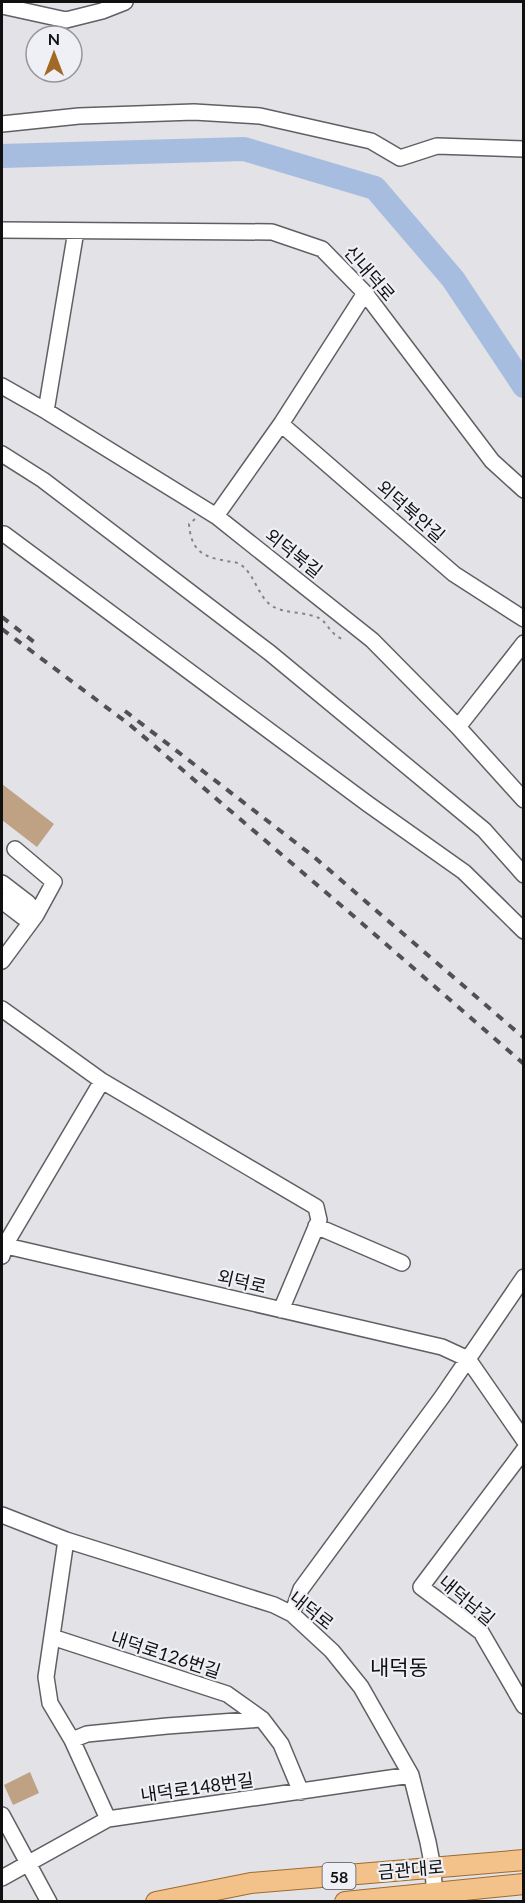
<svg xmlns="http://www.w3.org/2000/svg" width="525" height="1903" font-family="Lato,'Noto Sans KR',sans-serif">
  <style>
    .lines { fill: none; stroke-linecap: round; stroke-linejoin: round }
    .river { stroke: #a7bddf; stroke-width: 24 }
    .building { fill: #bfa183 }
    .minor-casing { stroke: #606064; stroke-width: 18 }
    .major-casing { stroke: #9e6a2e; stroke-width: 22 }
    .path { stroke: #848487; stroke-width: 2; stroke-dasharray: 3 4.5; stroke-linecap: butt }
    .minor { stroke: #fff; stroke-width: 15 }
    .major { stroke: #f3c28b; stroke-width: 20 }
    .rail { stroke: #515153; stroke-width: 4; stroke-dasharray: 8 8; stroke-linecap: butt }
    .labels { text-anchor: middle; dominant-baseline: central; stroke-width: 4.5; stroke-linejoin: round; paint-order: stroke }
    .shield { fill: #eff0f5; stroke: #535355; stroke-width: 1.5 }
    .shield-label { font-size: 16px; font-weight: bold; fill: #101011 }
    .street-label { font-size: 18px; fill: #101011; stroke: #eff0f5 }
    .quarter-label { font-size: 21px; fill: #101011; stroke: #eff0f5 }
  </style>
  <rect width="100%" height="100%" fill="#e2e2e7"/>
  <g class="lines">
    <path class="river" d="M2,156l242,-7 131,39 78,91 71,107"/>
  </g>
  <path class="building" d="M2,784l52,40 -17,23 -35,-27z
    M30,1772l9,21 -26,12 -9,-20z"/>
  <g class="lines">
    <defs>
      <path id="minor" d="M2,6l64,14 36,-9 23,-9
        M2,124l77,-8 115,-4 66,4 111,25 29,17 37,-12 87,3
        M2,230l270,2 50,17 43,44 127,168 32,29
        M2,386l44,25 170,105 156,124 86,87 66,73
        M46,411l30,-180
        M281,424l173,150 70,45
        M2,454l41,26 227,173 214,177 40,45
        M216,516l65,-92 84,-131
        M4,534l364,270 96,68 60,59
        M458,727l66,-84
        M2,883l26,20 8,12 -34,46
        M2,901l21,16 13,-2 18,-33 -39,-33
        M2,1009l100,72 214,126 3,13 -38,90
        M316,1226l86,37
        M2,1245l440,102 26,12 56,81
        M2,1256l3,-11 97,-164
        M524,1450l-103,137 60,45 43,74
        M2,1515l64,25 208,65 18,9 40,37 29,36 50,88 17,67 5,26 2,34
        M66,1540l-20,137 4,26 22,37 36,79
        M292,1614l9,-25 141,-192 82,-120
        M52,1637l175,57 35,25 19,25 20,48
        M72,1740l15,-6 80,-8 95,-7
        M2,1815l47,87
        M2,1878l106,-59 303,-44"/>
      <path id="major" d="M156,1902l95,-19 273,-23
        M345,1902l179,-18"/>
    </defs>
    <use href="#minor" class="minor-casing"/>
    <use href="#major" class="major-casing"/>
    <path class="path" d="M195,519l-6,5c2,23 10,32 33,36 6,2 13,1 18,4 16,11 18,35 34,43 10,6 32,5 45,11 9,5 10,15 23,21"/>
    <use href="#minor" class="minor"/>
    <use href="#major" class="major"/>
    <path class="rail" d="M2,617l32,25
      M2,629l128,96 220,188 174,151
      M125,711l188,145 211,182"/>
  </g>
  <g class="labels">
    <rect class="shield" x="322.5" y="1863" width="33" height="26" rx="4.5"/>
    <g class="shield-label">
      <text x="339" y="1876">58</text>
    </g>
    <g class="street-label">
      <text transform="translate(370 273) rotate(49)">신내덕로</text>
      <text transform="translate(411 511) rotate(41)">외덕북안길</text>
      <text transform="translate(294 553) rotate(38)">외덕북길</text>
      <text transform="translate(242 1281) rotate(13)">외덕로</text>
      <text transform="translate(467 1600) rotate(40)">내덕남길</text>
      <text transform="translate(312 1610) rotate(38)">내덕로</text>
      <text transform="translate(166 1654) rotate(18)">내덕로126번길</text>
      <text transform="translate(197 1787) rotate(-8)">내덕로148번길</text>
      <text transform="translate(411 1869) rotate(-5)">금관대로</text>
    </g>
    <g class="quarter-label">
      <text x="399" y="1666">내덕동</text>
    </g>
  </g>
  <rect width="525" height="1903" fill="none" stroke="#101011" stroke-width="6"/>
  <g transform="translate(54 54)"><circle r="28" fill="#eff0f5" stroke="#96969a" stroke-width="1.5"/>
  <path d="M0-4.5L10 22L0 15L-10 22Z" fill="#a16826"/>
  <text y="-9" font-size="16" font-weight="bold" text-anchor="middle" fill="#101011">N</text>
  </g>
</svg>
